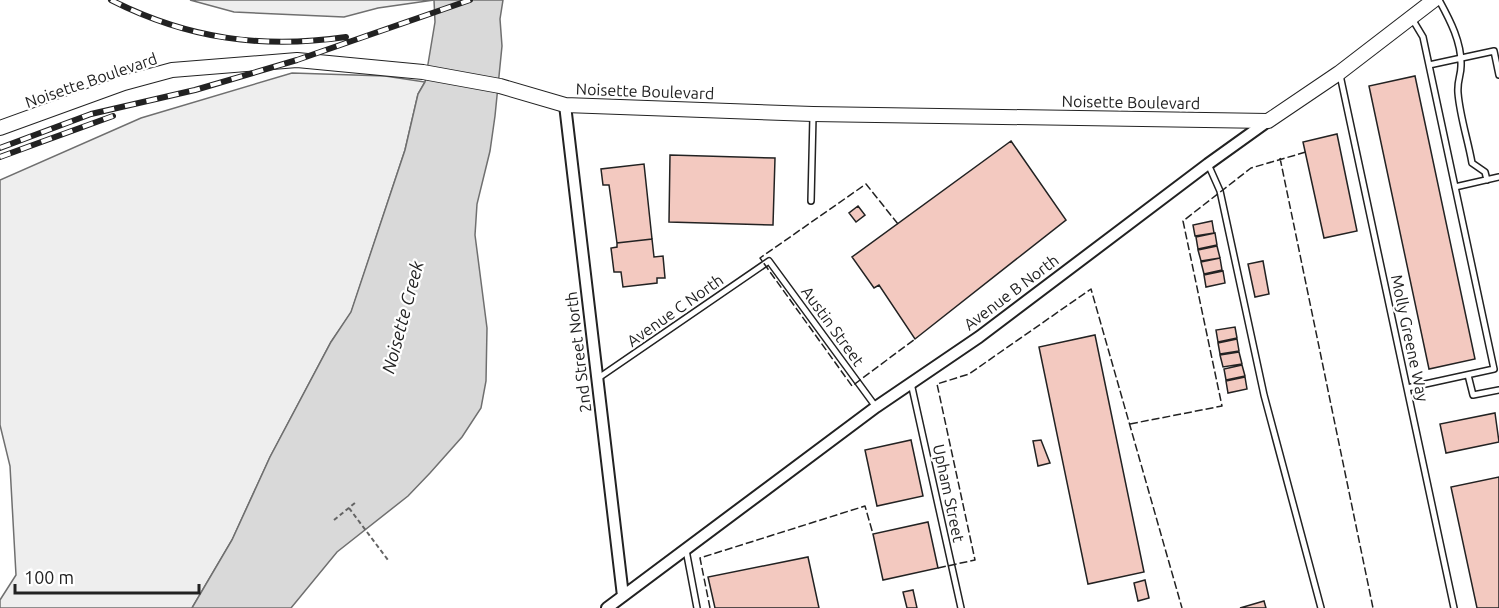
<svg xmlns="http://www.w3.org/2000/svg" width="1499" height="608" font-family="Ubuntu,sans-serif">
  <style>
    .green { fill: #eee; stroke: #6f6f6f; stroke-width: 1.5 }
    .water { fill: #d9d9d9; stroke: #6f6f6f; stroke-width: 1.5 }
    .building { fill: #f3c9c0; stroke: #222; stroke-width: 1.5 }
    .lines { fill: none; stroke-linecap: round; stroke-linejoin: round }
    .service-casing { stroke: #222; stroke-width: 8 }
    .minor-casing { stroke: #222; stroke-width: 14 }
    .tertiary-casing { stroke: #222; stroke-width: 16 }
    .path { stroke: #646464; stroke-width: 2; stroke-dasharray: 4.5 3; stroke-linecap: butt }
    .service { stroke: #fff; stroke-width: 5 }
    .minor { stroke: #fff; stroke-width: 10 }
    .tertiary { stroke: #fff; stroke-width: 14 }
    .rail-casing { stroke: #222; stroke-width: 6 }
    .rail { stroke: #fff; stroke-width: 4; stroke-dasharray: 11; stroke-linecap: butt }
    .fence { stroke: #222; stroke-width: 1.5; stroke-dasharray: 8 3; stroke-linecap: butt }
    .labels { text-anchor: middle; dominant-baseline: central; stroke-width: 4.5; stroke-linejoin: round; paint-order: stroke }
    .street-label { font-size: 16px; fill: #222; stroke: #fff }
    .water-label { font-size: 18px; font-style: italic; fill: #222; stroke: #fff }
  </style>
  <rect width="100%" height="100%" fill="#fff"/>
  <path class="green" d="M190,0h244l-56,8 -34,9 -110,-5z
    M292,73l93,3 40,6 -7,12 -13,56 -54,163 -20,29 -61,115 -38,83 -40,68h-192v-8l16,-25 -6,-109 -10,-41v-245l141,-62z"/>
  <path class="water" d="M434,0h69l-3,19 2,27 -7,70 -5,35 -13,53 -2,31 12,93 -1,53 -5,27 -19,29 -32,36 -22,23 -71,56 -46,56h-99l40,-68 38,-83 61,-115 20,-30 54,-162 13,-56 7,-12 10,-60z"/>
  <path class="building" d="M1415,76l60,283 -46,10 -60,-283z
    M1337,134l20,97 -33,7 -21,-96z
    M1011,141l55,79 -151,119 -36,-54 -5,3 -22,-31z
    M670,155l105,3 -2,67 -104,-3z
    M644,164l8,75 -35,4 -8,-58h-6l-2,-16z
    M858,206l7,9 -9,7 -7,-9z
    M1212,221l2,12 -19,3 -2,-11z
    M1215,233l2,12 -19,4 -2,-12z
    M652,239l2,18 9,-1 2,22h-8v5l-34,4 -2,-15h-7l-3,-24 6,-1v-4z
    M1217,246l3,12 -19,3 -3,-11z
    M1220,258l2,12 -18,4 -3,-12z
    M1263,261l6,33 -14,3 -7,-33z
    M1223,271l2,12 -19,4 -2,-12z
    M1235,327l2,11 -19,4 -2,-12z
    M1095,335l49,237 -56,12 -49,-237z
    M1237,339l2,12 -19,3 -2,-11z
    M1239,352l3,12 -19,3 -3,-12z
    M1242,365l3,11 -19,4 -2,-11z
    M1245,377l2,12 -19,4 -2,-12z
    M1495,413l4,29 -53,11 -6,-29z
    M911,440l12,56 -46,10 -12,-56z
    M1041,440l9,23 -12,3 -5,-25z
    M1499,477v131h-22l-26,-121z
    M928,522l10,46 -55,12 -10,-46z
    M808,557l11,51h-104l-7,-31z
    M1145,580l4,18 -11,3 -4,-18z
    M913,590l4,18h-10l-4,-16z
    M1264,601l2,7h-26z"/>
  <g class="lines">
    <defs>
      <path id="service" d="M1439,0c11,20 23,43 22,66 0,10 -4,14 -3,27 2,24 10,47 14,70l13,9 2,8
        M1429,65l65,-14 5,24
        M1340,75l114,533
        M1208,164l12,27 44,204 57,213
        M1455,187l44,-10
        M811,201l2,-85
        M1468,375l5,20 26,-5
        M597,379l172,-118 107,146
        M911,383l50,225
        M1407,388l87,-19 -71,-332 -12,-20
        M686,550l11,58"/>
      <path id="minor" d="M565,105l58,491
        M607,608l269,-201 103,-70 229,-173 60,-43"/>
      <path id="tertiary" d="M0,128l124,-45 48,-13 125,-10 126,12 77,14 65,19 248,9 455,7 71,-48 95,-73"/>
    </defs>
    <use href="#service" class="service-casing"/>
    <use href="#minor" class="minor-casing"/>
    <use href="#tertiary" class="tertiary-casing"/>
    <path class="path" d="M349,508l39,52
      M334,520l22,-18"/>
    <use href="#service" class="service"/>
    <use href="#minor" class="minor"/>
    <use href="#tertiary" class="tertiary"/>
    <defs>
      <path id="rail" d="M111,0c77,39 151,49 235,37
        M0,148l91,-34 104,-24 102,-30 173,-60
        M0,157l113,-41"/>
    </defs>
    <use href="#rail" class="rail-casing"/>
    <use href="#rail" class="rail"/>
    <path class="fence" d="M1280,158l93,450
      M898,224l-32,-40 -106,74 92,128 63,-47
      M1130,424l92,-18 -39,-185 68,-53 55,-16
      M938,568l37,-8 -38,-176 32,-10 122,-85 91,319
      M710,608l-10,-50 165,-52 8,28"/>
  </g>
  <g class="labels">
    <g class="street-label">
      <text transform="translate(91 80) rotate(-19)">Noisette Boulevard</text>
      <text transform="translate(645 91) rotate(2)">Noisette Boulevard</text>
      <text transform="translate(1131 102) rotate(1)">Noisette Boulevard</text>
      <text transform="translate(1011 292) rotate(-37)">Avenue B North</text>
      <text transform="translate(675 310) rotate(-35)">Avenue C North</text>
      <text transform="translate(833 326) rotate(54)">Austin Street</text>
      <text transform="translate(1410 338) rotate(78)">Molly Greene Way</text>
      <text transform="translate(578 352) rotate(-97)">2nd Street North</text>
      <text transform="translate(949 493) rotate(78)">Upham Street</text>
    </g>
    <g class="water-label">
      <text transform="translate(402 317) rotate(-75)">Noisette Creek</text>
    </g>
  </g>
  <path d="M15 584v9h184v-9" fill="none" stroke="#222222" stroke-width="3"/>
  <text x="24" y="584" font-size="18" fill="#222222" stroke="#ffffff" stroke-width="4.5" paint-order="stroke">100 m</text>
</svg>
